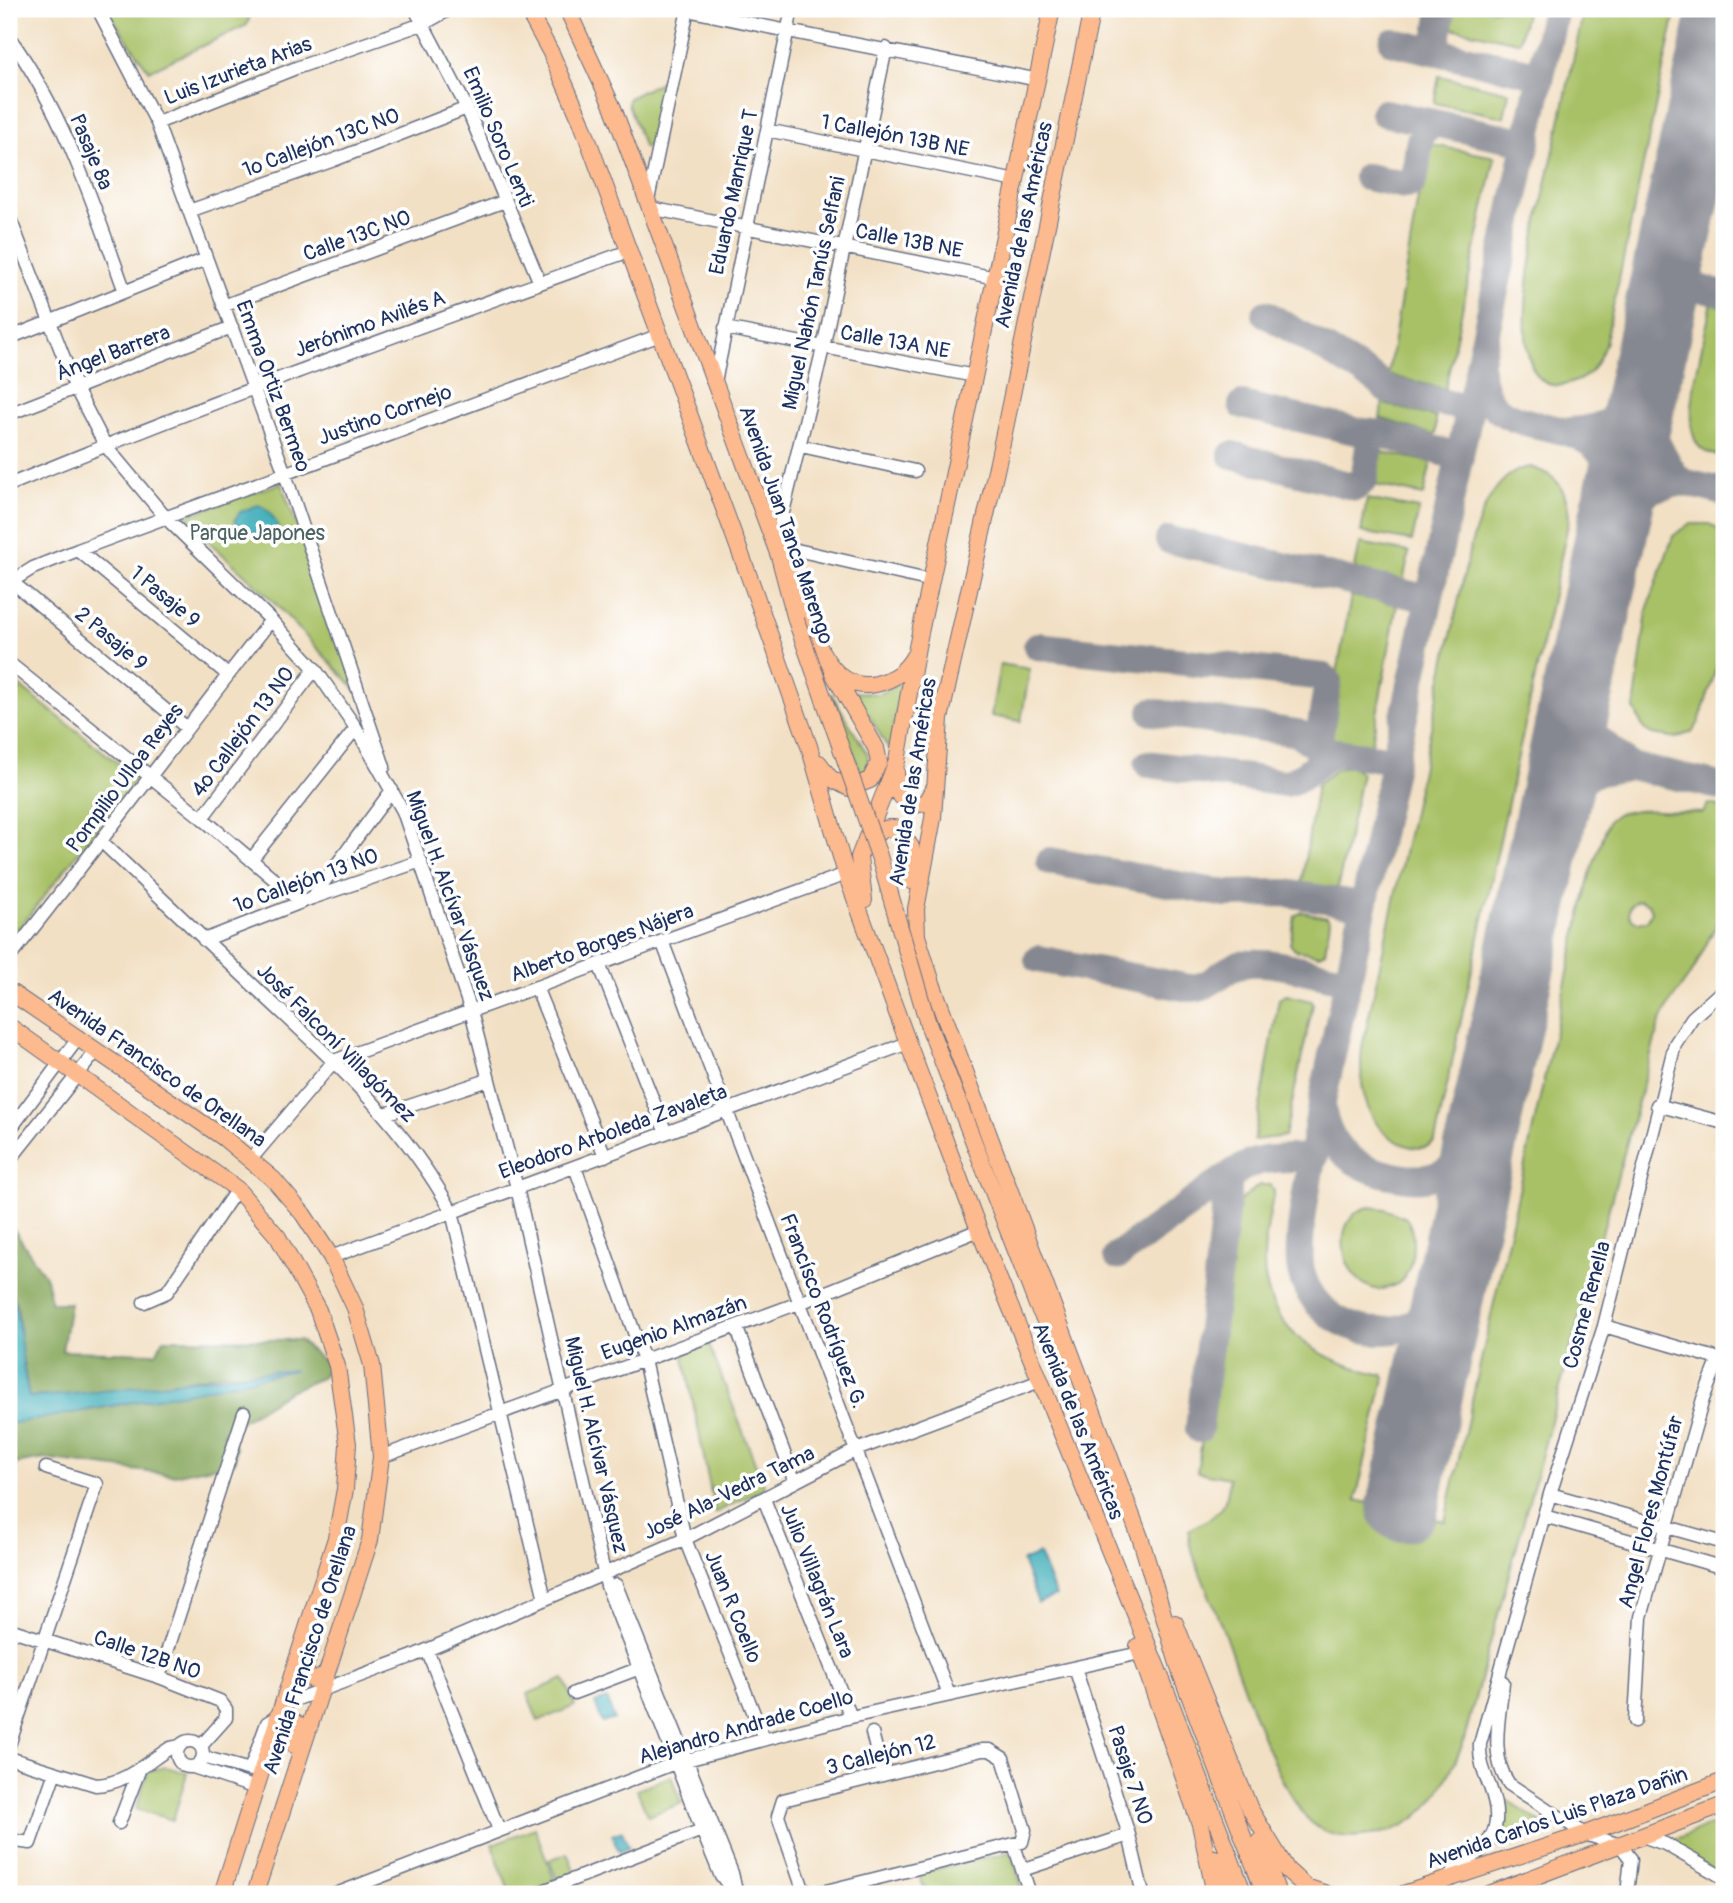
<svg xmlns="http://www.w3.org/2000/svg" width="1733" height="1903" font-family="Pangolin,sans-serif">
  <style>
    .green { fill: #a8c166; stroke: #627862; stroke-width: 2; fill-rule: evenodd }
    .forest { fill: #86a75b; stroke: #506b5c; stroke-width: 2 }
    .water { fill: #3bacb7; stroke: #2b6e8a; stroke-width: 2 }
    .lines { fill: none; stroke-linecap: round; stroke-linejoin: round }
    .taxiway { stroke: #868891; stroke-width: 28 }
    .runway { stroke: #868891; stroke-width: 72 }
    .minor-casing { stroke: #666d82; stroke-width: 15 }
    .major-casing { stroke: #666d82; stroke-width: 18 }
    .minor { stroke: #fff; stroke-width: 12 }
    .major { stroke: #fcba8e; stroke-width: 16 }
    .major-bridge-casing { stroke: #666d82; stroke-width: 18; stroke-linecap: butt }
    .major-bridge { stroke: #fcba8e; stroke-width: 16 }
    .labels { text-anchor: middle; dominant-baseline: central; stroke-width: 7; stroke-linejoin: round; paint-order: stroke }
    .street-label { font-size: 21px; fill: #1b2f5e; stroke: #fff }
    .park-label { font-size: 21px; fill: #4c6261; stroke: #fff }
  </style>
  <rect width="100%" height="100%" fill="#fff"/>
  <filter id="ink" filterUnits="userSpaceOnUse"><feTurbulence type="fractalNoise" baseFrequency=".0143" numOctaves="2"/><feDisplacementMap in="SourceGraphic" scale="14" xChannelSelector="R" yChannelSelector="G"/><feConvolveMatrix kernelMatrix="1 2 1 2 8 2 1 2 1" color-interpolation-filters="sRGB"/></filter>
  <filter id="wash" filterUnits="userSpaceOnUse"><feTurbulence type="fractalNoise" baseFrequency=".00686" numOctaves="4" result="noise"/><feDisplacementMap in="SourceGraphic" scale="28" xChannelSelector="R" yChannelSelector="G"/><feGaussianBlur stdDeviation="1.57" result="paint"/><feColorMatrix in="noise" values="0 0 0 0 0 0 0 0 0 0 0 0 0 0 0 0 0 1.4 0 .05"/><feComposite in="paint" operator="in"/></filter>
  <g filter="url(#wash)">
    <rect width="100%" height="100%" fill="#f2e0c4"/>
    <path class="green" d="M106,9h146l-5,16 -98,46z
      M1449,9h78l-8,33 -73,-15z
      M1584,9h92l-71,336c-6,15 -12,30 -29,36 -94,39 -29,-199 -22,-231 10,-47 20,-94 30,-141z
      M1439,76l70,16 -5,25 -70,-14z
      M668,78l-12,62 -12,8 -16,-44 1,-6z
      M1427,144l68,13 -50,232 -57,-14z
      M1712,302l12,3v151c-10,0 -23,-4 -28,-14 -14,-27 10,-109 16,-140z
      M1383,401l4,4 49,12v16l-3,2 -53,-17z
      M1377,451l54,11 -7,33 -54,-11z
      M1530,467c29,8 38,24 39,53l-134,621c-8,9 -19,8 -30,4 -40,-15 -47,-60 -43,-97l107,-496c9,-32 24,-80 61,-85z
      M281,483l79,211 -92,-98 -86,-79z
      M1367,499l52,10 -7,32 -51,-9z
      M1689,524h21l14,9v111l-25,78 -6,9 -16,7 -25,-4 -8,-5 -10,-20 13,-99 26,-74z
      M1360,543l49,9 -6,30 -49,-9z
      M1351,596l46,8 -27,149 -46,-8z
      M1000,664l30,5 -9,52 -30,-5z
      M9,678l128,100 -125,159 -3,-2z
      M903,683l-14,67 -34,-58 23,2z
      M831,693l37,62 -1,14 -5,7z
      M1351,766l11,7 -25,118 -36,-5 16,-102 20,-15z
      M1708,804l16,3v102l-30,60 -26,37 -9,19 -196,718c-16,39 -36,81 -81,90 -25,5 -50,8 -70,-10 -35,-30 -73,-150 -90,-196 -11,-29 -24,-56 -33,-85v-12c26,-14 40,-20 40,-52l-32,-6 42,-270 20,-17h12l3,6c-4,23 -10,47 -10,71 1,71 59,100 119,113l1,3 -28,122 89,21 145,-647 19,-54 8,-6 20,-4 66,3zM1640,900l9,4 3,7 -5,10 -8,2 -9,-6c-3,-9 1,-15 10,-17z
      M1302,912l25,5 3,4 -5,31 -6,3 -24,-5 -5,-6 5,-28z
      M1286,995l26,6 1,3 -28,132 -31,4 25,-141z
      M1370,1207l15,2 21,9c11,14 9,50 -6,64 -6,5 -14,6 -21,8 -42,-7 -49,-77 -9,-83z
      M708,1342l57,146 -50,25 -32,-161z
      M564,1679l11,27 -37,15 -11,-27z
      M166,1767l21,6 -14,47 -37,-11 12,-38z
      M671,1776l11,27 -34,13 -11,-26z
      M1504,1798l42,28v7l-41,16 -7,-1 7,-27z
      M1724,1820v57l-59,-34z
      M535,1828l24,66h-49l-18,-50z
      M1011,1852l13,42h-98l-7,-21z
      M567,1853l9,22 -18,7 -9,-22z"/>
    <path class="forest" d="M9,1222l37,56 5,25h19l-8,48 94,2 8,-14 135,1 30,26 -8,12 -32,13 -66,42 13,14 -1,15 -62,13 -129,-16 -35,6v-41l187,-33 93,-20 -67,3 -110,19 -83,4 -8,-47 -3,-39 -9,-29z"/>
    <path class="water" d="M258,505c13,4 23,22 21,34l-18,-7 -12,2 -12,-8 -2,-6 5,-8z
      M9,1282c12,37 11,77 20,115 90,-4 177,-22 266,-27l-99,21 -187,33z
      M1039,1554l17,42 -18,7 -16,-42z
      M607,1699l7,20 -12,4 -7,-20z
      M622,1831l7,17 -10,4 -7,-17z"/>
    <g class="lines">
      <path class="taxiway" d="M1442,9l-5,32 3,9 6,4
        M1393,42l148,33
        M1384,113l143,29
        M1367,177l38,8 7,-2c10,-17 -1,-57 25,-59
        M1666,280l58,14
        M1266,314l108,64 13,12 83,19
        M1481,370c4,93 137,15 136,140
        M1242,405l113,26 27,3 78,23
        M1638,410l37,66 8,6 41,10
        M1570,431c38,-1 61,-19 75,-54
        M1232,455l124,32 8,-7 6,-40 10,-7
        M1617,510l38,-22 28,-6
        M1169,540l260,59
        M1037,646l287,31 4,4 -9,58 6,11
        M1576,700l21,38 33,28
        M1152,712l146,21 23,17 73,10
        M1148,764l137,19c21,-3 32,-25 53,-31
        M1556,794l39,-21 35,-7 94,21
        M1050,861l176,33 60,-1 76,12
        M1038,959l151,29c23,1 33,-20 54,-24 27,-6 76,11 104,16
        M1320,1111c-5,37 -26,128 -19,160 11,51 75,76 119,49 15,-9 25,-27 32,-42
        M1487,1118c-9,22 -18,39 -39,52 -19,11 -37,10 -58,5 -39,-8 -66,-31 -68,-73l233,-1093
        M1117,1256l120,-86
        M1199,1429l30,-249c18,-26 56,-21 85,-23"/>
      <path class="runway" d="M1403,1506l321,-1496"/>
    </g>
  </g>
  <g filter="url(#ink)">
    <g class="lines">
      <defs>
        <path id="minor" d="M98,9l59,114 127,348 100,296
          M415,9l52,99 73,175
          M688,10c116,26 233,46 350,70
          M9,37c55,76 84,166 115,252
          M886,48l-63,300 -48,197 157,36
          M157,123l139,-55 129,-45 25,-14
          M767,130l249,51
          M648,200l40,-191
          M650,208l346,70
          M189,211l145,-51 133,-52
          M9,216l67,173 29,56 61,73 105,102 44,49 41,59 47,83 68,200 46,177 90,398 95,244 18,44 15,20
          M223,306l282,-105
          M725,328l250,48
          M9,338l197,-79
          M715,382l77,-373
          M9,414l223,-87
          M801,446l114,25
          M9,485c204,-85 412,-159 620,-234
          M78,550l150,125
          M11,581l176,147
          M9,583l24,-15 45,-18 582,-215
          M9,663l193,155 99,84
          M202,818l113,-149
          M102,842c52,49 103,98 155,147 73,68 147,134 195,223l93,387
          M251,860l105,-132
          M312,898l80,-108
          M204,940l108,-42 109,-37
          M662,941l287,754
          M9,958c89,-111 174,-226 262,-338
          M599,964l67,169
          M536,987l69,169
          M1657,1105l67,18
          M385,1114l103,-34
          M9,1131l70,-94
          M251,1159l83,-98 512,-187
          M9,1161l88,-111
          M575,1167l69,193 41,179 79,200
          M331,1257l577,-214
          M144,1302l23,-10 70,-103
          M736,1326l59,156
          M1604,1326l115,33 5,-2
          M381,1457l426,-157 172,-70
          M1550,1494l174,49
          M764,1499l87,218
          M1544,1516l180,52
          M616,1585l116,288 4,17
          M9,1629l150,48 61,24 6,8v9l-25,28
          M427,1650l72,180
          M1075,1668l54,167 14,59
          M159,1677l85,-264
          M1503,1682c-3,32 -14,75 6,102l76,50 35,11 11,14 -4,35
          M574,1693l66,-25
          M281,1705l132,-49 272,-117 171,-89 184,-69
          M1635,1721l6,-104 62,-218 16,-40
          M872,1733l11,42
          M177 1754a13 13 0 1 1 26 0a13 13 0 1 1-26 0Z
          M9,1745l88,-261 -51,-16
          M982,1750h8l13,8 22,72 -3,12 -208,52 -11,-5 -25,-73 5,-16z
          M203,1757l47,13 17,-47 10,-6
          M9,1758l87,27c29,-1 50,-22 74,-37l9,-2
          M193,1767l63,21
          M119,1823l21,-55
          M1642,1836l23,8 59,34
          M9,1840l21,3 25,-71
          M1014,1845l16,49
          M1022,1870l107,-35
          M1450,1875c36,-28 58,-40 40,-88 -6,-15 -11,-27 -10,-43l70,-250 54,-168 71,-282 17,-26 32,-29
          M336,1894l339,-131 176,-46 289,-64
          M535,1894l167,-64"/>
        <path id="major" d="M527,9l24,44 30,68 169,458 59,167 37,128 62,169 71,187 183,450 82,214
          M567,9l46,99 166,448 17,64
          M1092,9l-94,453 -58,257 -7,99 -17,91 1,27 16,50 208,554 40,134 84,220
          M787,569c21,37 32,127 89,115 17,-4 30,-13 38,-28
          M819,763l11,15 19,10 21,-8 9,-18 -3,-14 -43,-75
          M896,770l1,22 13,14 15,-3 9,-15
          M867,847c7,-13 16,-22 32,-18l12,18v34
          M864,900l-5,-43 38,-96 20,-114 135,-638
          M9,991l215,147 50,42 29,34 28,43 24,51 17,57 9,92 -11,83 -115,354
          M928,1024l109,281 25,49
          M9,1026l228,163 41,48 40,73 19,56 11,78 -3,45 -9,49 -114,356
          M1175,1623l75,186 37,61 19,17 21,7
          M1138,1646l62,178 15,70
          M311,1648l-6,20 3,9 8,4 11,-8
          M277,1717h9l11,7 -3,21
          M1260,1841l18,53
          M1215,1858l13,36
          M1403,1894l182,-60 139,-53
          M1489,1894l235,-89"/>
      </defs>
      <use href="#minor" class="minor-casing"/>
      <use href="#major" class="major-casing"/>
      <use href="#minor" class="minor"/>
      <use href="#major" class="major"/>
      <defs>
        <path id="major-bridge" d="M796,620l83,236 49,168"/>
      </defs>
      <use href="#major-bridge" class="major-bridge-casing"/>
      <use href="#major-bridge" class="major-bridge"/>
    </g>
  </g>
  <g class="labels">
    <g class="street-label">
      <text transform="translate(238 71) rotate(-21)">Luis Izurieta Arias</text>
      <text transform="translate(895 136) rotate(11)">1 Callejón 13B NE</text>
      <text transform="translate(498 137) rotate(67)">Emilio Soro Lenti</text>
      <text transform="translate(321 143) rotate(-20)">1º Callejón 13C NO</text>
      <text transform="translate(91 152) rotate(67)">Pasaje 8a</text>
      <text transform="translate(734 192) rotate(-78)">Eduardo Manrique T</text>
      <text transform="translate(1024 225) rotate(-78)">Avenida de las Américas</text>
      <text transform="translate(357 236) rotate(-20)">Calle 13C NO</text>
      <text transform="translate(909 241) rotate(11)">Calle 13B NE</text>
      <text transform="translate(814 293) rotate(-78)">Miguel Nahón Tanús Selfani</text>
      <text transform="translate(370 324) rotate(-20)">Jerónimo Avilés A</text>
      <text transform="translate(895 342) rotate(10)">Calle 13A NE</text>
      <text transform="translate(113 353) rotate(-21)">Ángel Barrera</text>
      <text transform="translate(273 386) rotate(70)">Emma Ortiz Bermeo</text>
      <text transform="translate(385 415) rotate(-20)">Justino Cornejo</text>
      <text transform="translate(786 525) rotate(71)">Avenida Juan Tanca Marengo</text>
      <text transform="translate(165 597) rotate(40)">1 Pasaje 9</text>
      <text transform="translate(111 639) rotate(40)">2 Pasaje 9</text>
      <text transform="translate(243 732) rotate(-53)">4º Callejón 13 NO</text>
      <text transform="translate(125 778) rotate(-53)">Pompilio Ulloa Reyes</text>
      <text transform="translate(913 782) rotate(-81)">Avenida de las Américas</text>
      <text transform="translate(306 881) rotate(-20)">1º Callejón 13 NO</text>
      <text transform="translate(450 896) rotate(70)">Miguel H. Alcívar Vásquez</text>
      <text transform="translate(602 943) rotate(-20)">Alberto Borges Nájera</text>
      <text transform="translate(336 1043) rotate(45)">José Falconí Villagómez</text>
      <text transform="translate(157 1068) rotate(35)">Avenida Francisco de Orellana</text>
      <text transform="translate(613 1132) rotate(-20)">Eleodoro Arboleda Zavaleta</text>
      <text transform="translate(1587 1305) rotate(-75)">Cosme Renella</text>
      <text transform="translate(823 1311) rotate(69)">Francísco Rodríguez G.</text>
      <text transform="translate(674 1328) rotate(-20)">Eugenio Almazán</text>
      <text transform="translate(1078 1421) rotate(68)">Avenida de las Américas</text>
      <text transform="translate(596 1445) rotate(77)">Miguel H. Alcívar Vásquez</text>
      <text transform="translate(729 1493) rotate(-26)">José Ala-Vedra Tama</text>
      <text transform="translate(1651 1512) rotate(-75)">Angel Flores Montúfar</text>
      <text transform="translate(817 1581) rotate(68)">Julio Villagrán Lara</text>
      <text transform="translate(733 1607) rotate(68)">Juan R Coello</text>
      <text transform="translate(310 1650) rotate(-72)">Avenida Francisco de Orellana</text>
      <text transform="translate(147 1655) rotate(19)">Calle 12B NO</text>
      <text transform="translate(746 1727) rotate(-16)">Alejandro Andrade Coello</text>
      <text transform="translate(881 1755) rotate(-14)">3 Callejón 12</text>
      <text transform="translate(1130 1775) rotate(72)">Pasaje 7 NO</text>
      <text transform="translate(1557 1818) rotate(-19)">Avenida Carlos Luis Plaza Dañin</text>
    </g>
    <g class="park-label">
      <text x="257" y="533">Parque Japones</text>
    </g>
  </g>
  <rect width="1733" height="1903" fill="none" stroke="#fff" stroke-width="35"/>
</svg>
